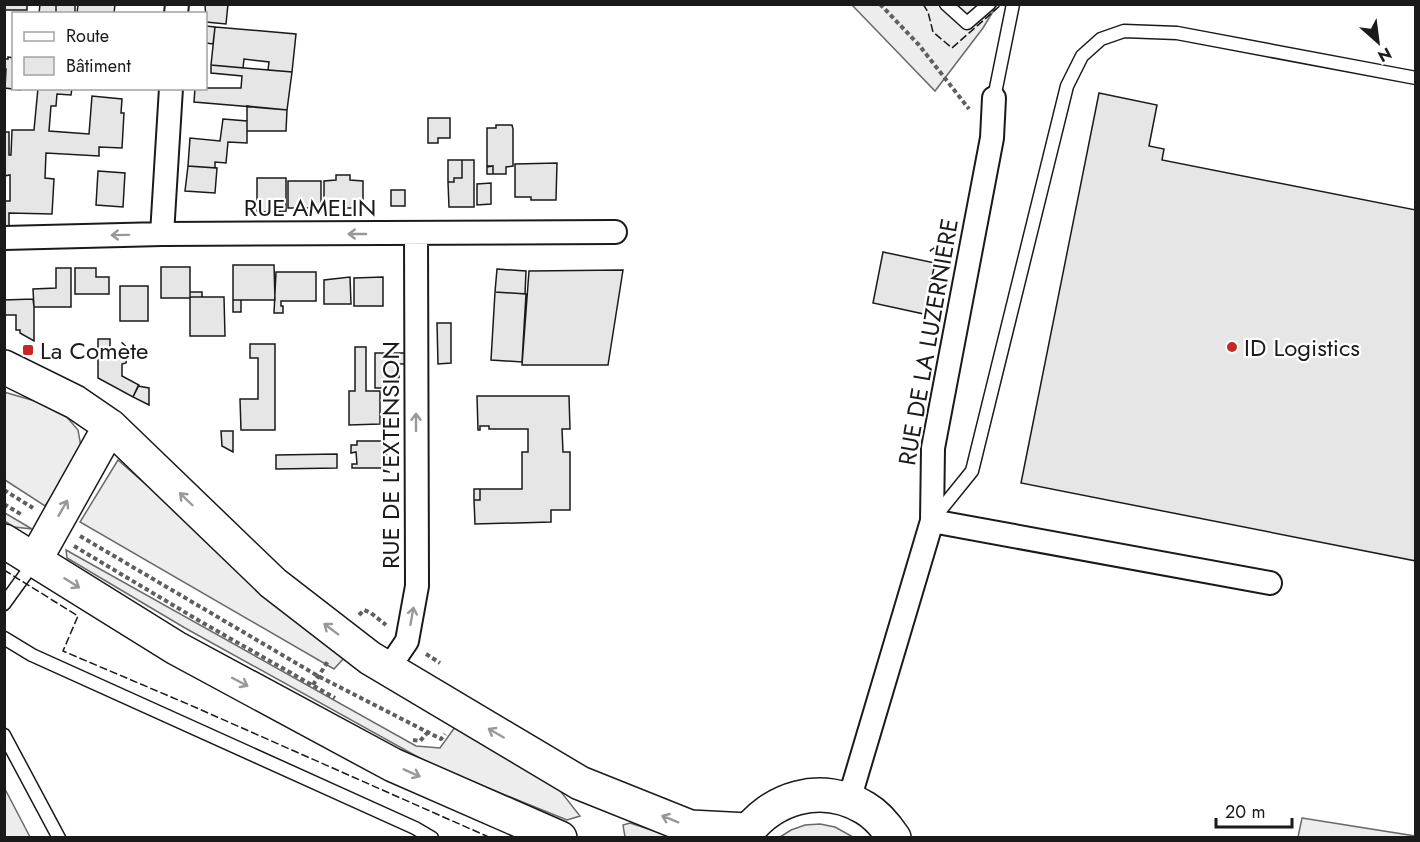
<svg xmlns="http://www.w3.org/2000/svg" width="1420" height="842" font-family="Jost,sans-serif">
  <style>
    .built { fill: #ededed; stroke: #6a6a6a; stroke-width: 1.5 }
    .building { fill: #e6e6e6; stroke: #1a1a1a; stroke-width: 1.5 }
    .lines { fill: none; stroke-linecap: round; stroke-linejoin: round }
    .service-casing { stroke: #1a1a1a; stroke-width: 15 }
    .minor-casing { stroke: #1a1a1a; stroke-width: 26 }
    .primary-casing { stroke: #1a1a1a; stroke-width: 36 }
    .path { stroke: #5f5f5f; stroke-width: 4; stroke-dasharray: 4.5 3; stroke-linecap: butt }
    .service { stroke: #fff; stroke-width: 12 }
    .minor { stroke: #fff; stroke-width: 22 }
    .primary { stroke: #fff; stroke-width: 33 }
    .fence { stroke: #1a1a1a; stroke-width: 1.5; stroke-dasharray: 8 3; stroke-linecap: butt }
    .oneway { stroke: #989898 }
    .poi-dot { fill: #c62828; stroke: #fff; stroke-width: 2 }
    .labels { text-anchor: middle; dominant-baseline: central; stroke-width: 4.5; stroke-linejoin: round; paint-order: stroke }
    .street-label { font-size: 24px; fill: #1a1a1a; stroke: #fff }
    .poi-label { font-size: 24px; fill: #1a1a1a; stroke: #fff; text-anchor: start }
  </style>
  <rect width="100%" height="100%" fill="#fff"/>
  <path class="built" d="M852,5h145l-14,23 -48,63z
    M4,392l55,16 19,22 4,22 -37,54 -40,-26z
    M118,460l226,198 -10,11 -254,-147z
    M4,513h1l27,16 -18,-2 -9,-6z
    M66,550l350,196 24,2 15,-21 103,61 22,28 -13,4 -131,-53 -251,-139 -118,-70z
    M5,789l25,48h-25z
    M1302,818l113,18v1h-117z
    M630,823l43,14h-48l-2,-12z
    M820,824l15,3 18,10h-73l11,-7 14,-5z"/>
  <path class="building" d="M4,4h23v6h-23z
    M40,4h16v10h-17z
    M56,4h19v10h-19z
    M78,4h37l-1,10h-37z
    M205,4h23l-2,20 -20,-2z
    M206,26l9,1 -2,17 -7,-1z
    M215,27l81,7 -4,38 -24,-2 1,-8 -25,-3 -1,9 -32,-3z
    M8,57l6,1v30l7,2 -16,-2 1,-19 -2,-1v-9h4z
    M211,65l81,7 -5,38 -93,-8 1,-14h46l1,-12 -31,-3z
    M38,88h34l-1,7 -14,-1 -1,12h-5l-2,25 40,3 3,-38 30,3 -1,14h3l-2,35 -23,-1v9l-53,-3 -1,25 9,1 -2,35 -43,-1v13h-5v-25h6v-26l-6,1v-44h5v23h2l1,-25h22z
    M1099,93l58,12 -8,41 15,3 -2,11 254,50v351l-395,-78z
    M247,106l40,4 -1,21h-39z
    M428,118h22v20h-12v5h-10z
    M223,119l24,2v22l-19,-1 -2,21 -11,-1v6l-27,-2 2,-28 30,3z
    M496,125h16l1,4v37l-7,1v7h-13v-8h-6v-38h9z
    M448,160h14v18h-8v4h-6z
    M462,160h12v47h-25l-1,-25h6v-4h8z
    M557,163l-1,37h-25v-3h-16v-33z
    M188,166l29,2 -2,25 -30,-2z
    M493,166v8h-6v-7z
    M98,171l27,2 -2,34 -27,-2z
    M336,175h14v5l13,1v27h-39v-27l12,-1z
    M257,178h29v33l-29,1z
    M288,181h33v27h-33z
    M491,183v21l-14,1v-21z
    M391,190h14v16h-14z
    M883,252l52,11 -11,51 -51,-11z
    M233,265h41l1,35h-42z
    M161,267h29v31h-29z
    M56,268h15v39h-37l-1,-18 23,-1z
    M75,268h21v9h13v17h-34z
    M497,269l29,2 -1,23 -30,-2z
    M623,270l-15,95h-86l7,-94z
    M276,272h40v29h-35v5h2v7h-9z
    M350,277l1,27h-27v-24z
    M383,277v29h-29v-28z
    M120,286h28v35h-28z
    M190,292h12v5h-12z
    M495,292l31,2 -4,68 -31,-2z
    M190,297h34l1,39h-35z
    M33,299l1,8v34l-14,-8v-3h-4v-15h-12v-15z
    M233,300h8v12h-8z
    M437,323h14v40l-13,1z
    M98,339h12v12l12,1v3h5l-1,8 -4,1v12l17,9 -6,12 -35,-19z
    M250,344h25v86h-34l-1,-31h18v-41h-8z
    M355,347h11v44h14v33l-31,1v-34h6z
    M375,353h30v11h-6v14h-13v10h-11z
    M138,386l11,2v17l-16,-8z
    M477,396h92l1,33h-8l1,23h7v58h-19v12l-76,2 -1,-24h6v-11h42v-37h6v-23h-39v-3h-9v4h-2z
    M221,431h12v21l-11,-6z
    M357,441h29l1,27h-35v-4h5l-1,-12 -5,1v-8h6z
    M337,454v14l-61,1v-14z
    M474,489h6v11h-6z"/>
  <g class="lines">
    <defs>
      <path id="service" d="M946,4l21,19 22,-19
        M994,98l19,-94
        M934,518l38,-47 95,-385 15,-30 19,-17 23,-8 53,2 239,45
        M4,604l31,-43
        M4,638l28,17 383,173 17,10
        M4,735l55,103"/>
      <path id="minor" d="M176,14l1,-10
        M162,234l9,-146
        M4,238l158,-4 453,-2
        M932,521l338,62
        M388,669l19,-28 10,-55 -1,-352
        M849,800l83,-279 1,-73 59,-310 2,-40"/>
      <path id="primary" d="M4,367l71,35 35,24 163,157 97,75 210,125 110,44 58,3
        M4,541l172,107 217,117 167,73
        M35,560l75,-134
        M743,838c27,-41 79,-56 122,-30 12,7 21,18 29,30"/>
    </defs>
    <use href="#service" class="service-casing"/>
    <use href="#minor" class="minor-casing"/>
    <use href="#primary" class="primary-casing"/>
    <path class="path" d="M880,4l39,41 50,64
      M4,490l29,18
      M4,504l18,11
      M80,536l238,140 123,63 4,-5
      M74,546l129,77 132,75
      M359,615l5,-5 7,3 15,12
      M426,654l14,9
      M313,685l15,-24
      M413,740l7,1 8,-9"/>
    <use href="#service" class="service"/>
    <use href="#minor" class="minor"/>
    <use href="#primary" class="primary"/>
    <path class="fence" d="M923,4l5,8 5,20 19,16 50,-44
      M4,570l74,46 -15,35 127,54 301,133"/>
  </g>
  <defs><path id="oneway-shaft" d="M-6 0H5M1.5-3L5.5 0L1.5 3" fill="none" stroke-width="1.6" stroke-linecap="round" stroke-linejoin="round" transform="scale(1.5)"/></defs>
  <g class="oneway">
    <use href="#oneway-shaft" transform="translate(357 234) rotate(-180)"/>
    <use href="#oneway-shaft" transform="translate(120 235) rotate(179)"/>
    <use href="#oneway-shaft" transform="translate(416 422) rotate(-90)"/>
    <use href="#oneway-shaft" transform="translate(186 499) rotate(-136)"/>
    <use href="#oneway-shaft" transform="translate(63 508) rotate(-60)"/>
    <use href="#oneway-shaft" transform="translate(72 583) rotate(32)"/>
    <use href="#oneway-shaft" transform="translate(412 616) rotate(-80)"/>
    <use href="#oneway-shaft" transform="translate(331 629) rotate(-143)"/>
    <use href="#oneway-shaft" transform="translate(240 682) rotate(28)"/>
    <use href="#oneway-shaft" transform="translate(496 733) rotate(-150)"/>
    <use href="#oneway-shaft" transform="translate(412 773) rotate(24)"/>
    <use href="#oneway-shaft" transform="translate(670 819) rotate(-158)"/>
  </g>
  <g class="poi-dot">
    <circle cx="1232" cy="347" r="6"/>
    <rect x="22" y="344" width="12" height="12" rx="3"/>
  </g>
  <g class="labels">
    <g class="street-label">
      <text x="310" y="207">RUE AMELIN</text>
      <text transform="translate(928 342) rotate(-80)">RUE DE LA LUZERNIÈRE</text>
      <text transform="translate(390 455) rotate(-90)">RUE DE L'EXTENSION</text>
    </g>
    <g class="poi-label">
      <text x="1244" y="347">ID Logistics</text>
      <text x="40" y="350">La Comète</text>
    </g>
  </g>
  <rect width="1420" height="842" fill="none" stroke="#1a1a1a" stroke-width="12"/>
  <rect x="12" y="12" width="195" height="78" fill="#ffffff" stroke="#a3a3a3" stroke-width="1.5"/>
  <rect x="24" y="32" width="30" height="9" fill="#ffffff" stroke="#a3a3a3" stroke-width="1.5"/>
  <text x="66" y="42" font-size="18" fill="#1a1a1a">Route</text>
  <rect x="24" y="57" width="30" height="18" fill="#e6e6e6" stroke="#a3a3a3" stroke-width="1.5"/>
  <text x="66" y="72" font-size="18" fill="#1a1a1a">Bâtiment</text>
  <g transform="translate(1378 42) rotate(152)" stroke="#ffffff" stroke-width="4.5" paint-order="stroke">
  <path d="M0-4.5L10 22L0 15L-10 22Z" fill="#1a1a1a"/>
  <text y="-9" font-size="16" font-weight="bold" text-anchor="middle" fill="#1a1a1a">N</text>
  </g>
  <path d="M1216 818v9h76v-9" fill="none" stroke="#1a1a1a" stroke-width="3"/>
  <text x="1225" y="818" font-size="18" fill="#1a1a1a" stroke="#ffffff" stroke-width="4.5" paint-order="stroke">20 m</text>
</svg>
